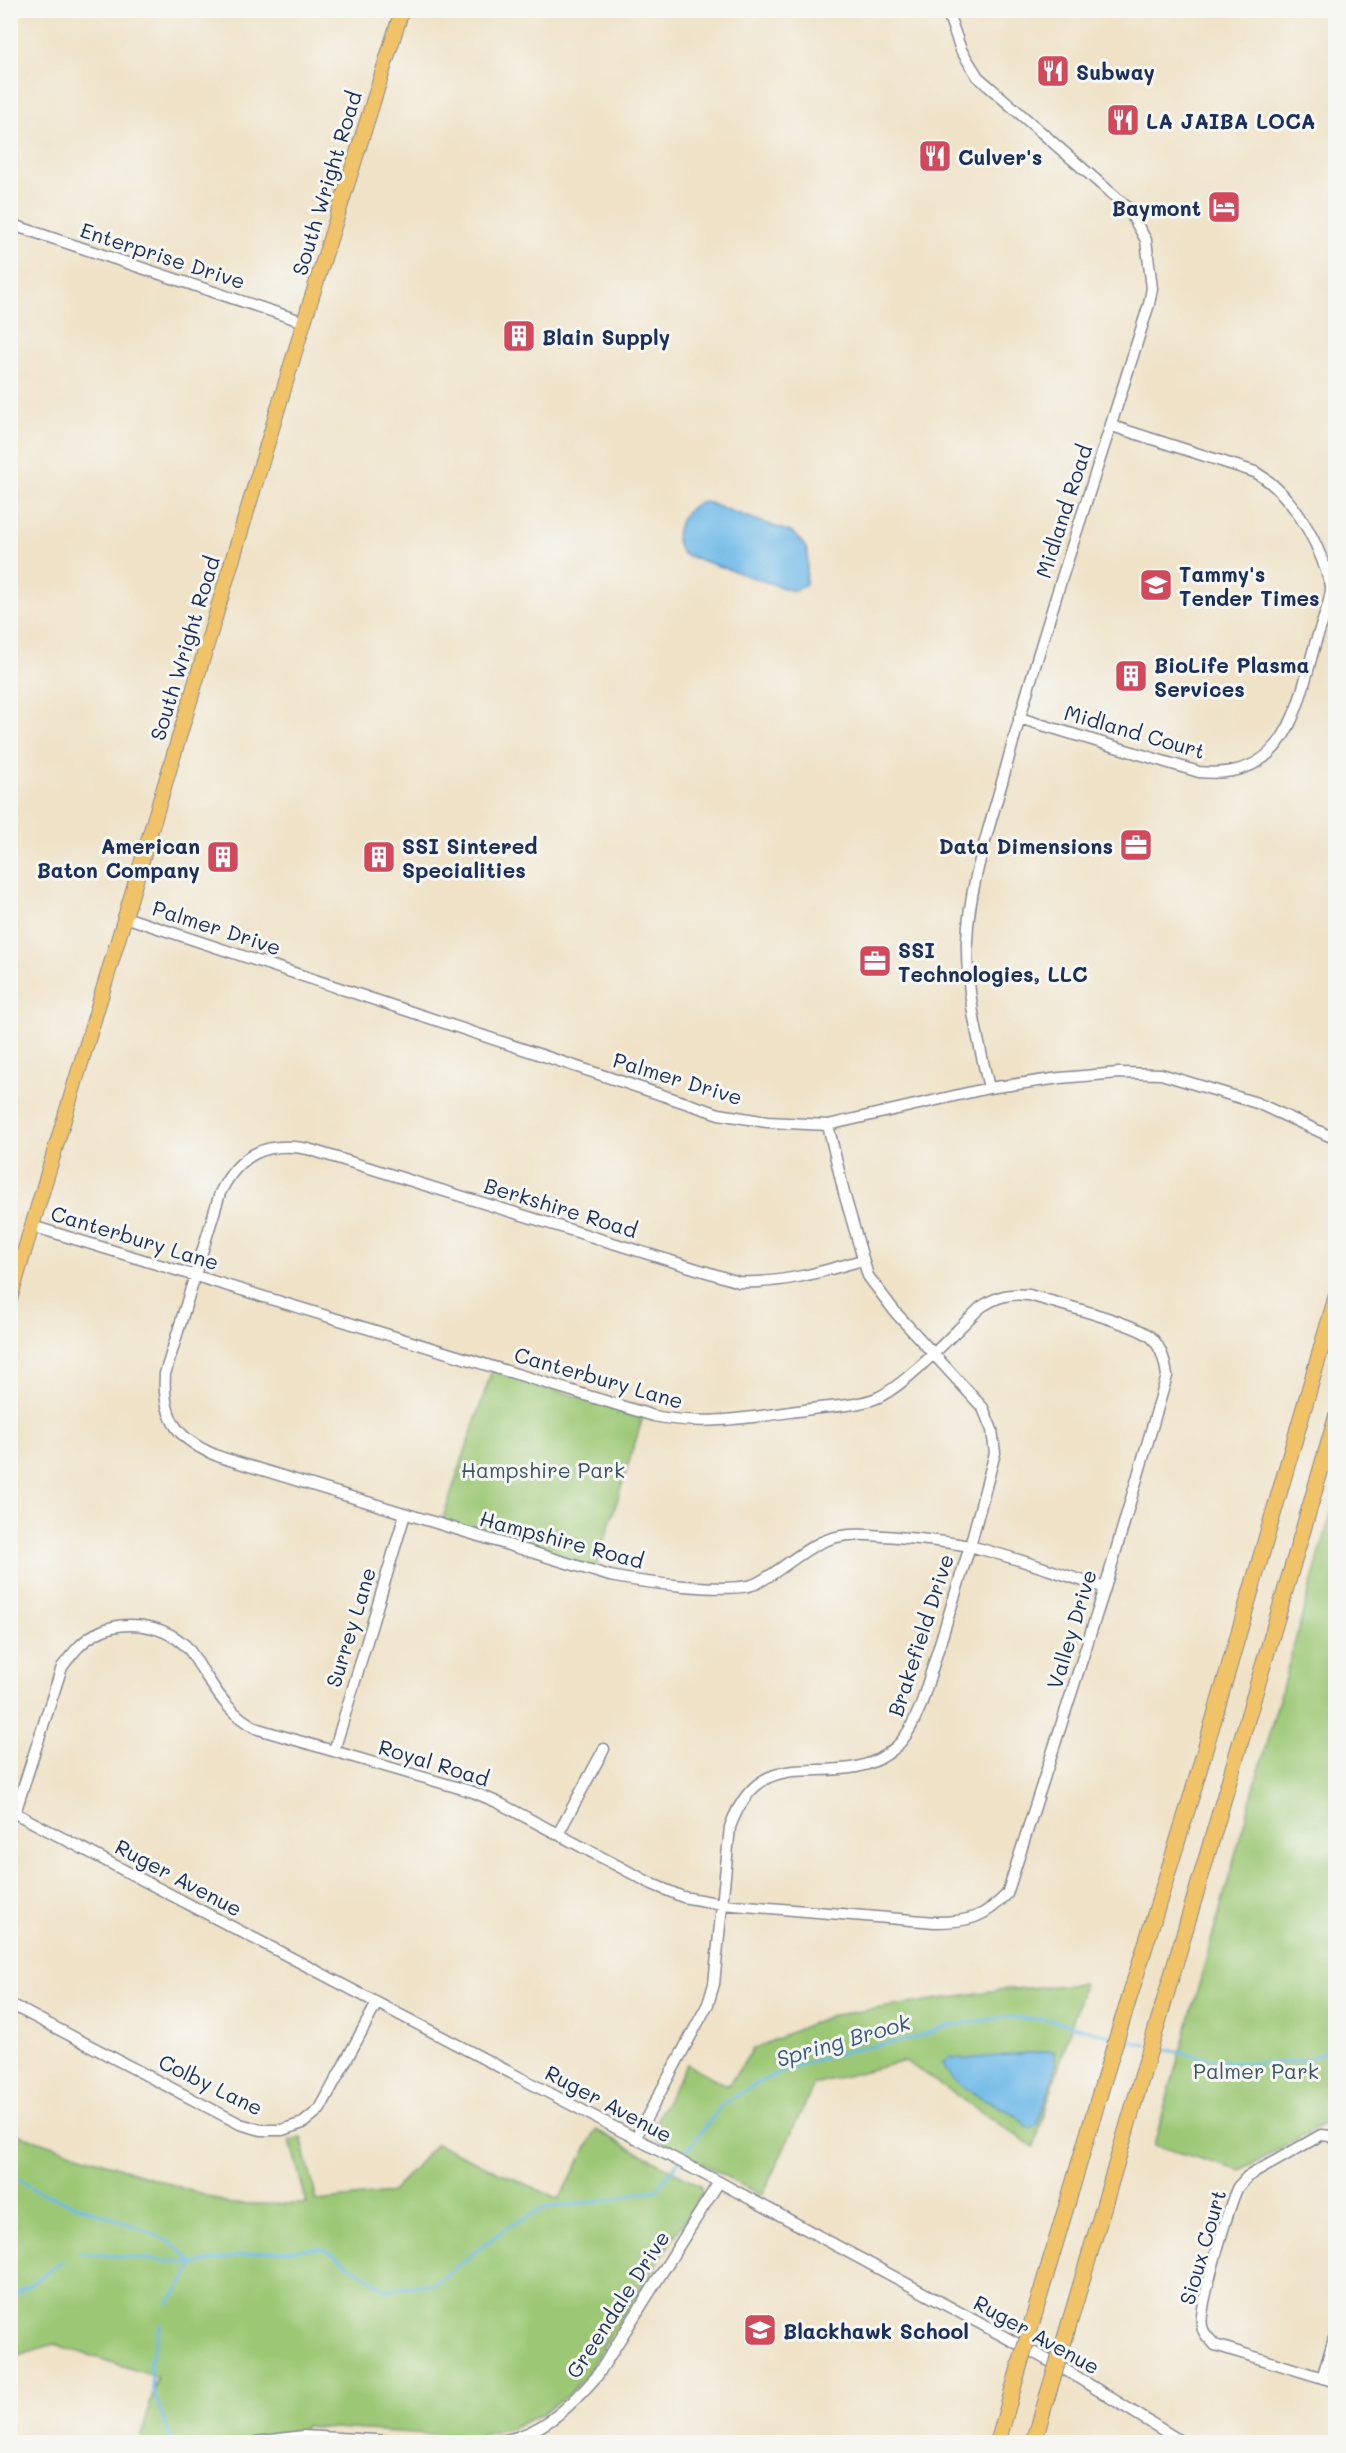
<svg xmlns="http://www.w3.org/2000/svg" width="1346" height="2453" font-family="Mali,sans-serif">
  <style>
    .green { fill: #9cc875; stroke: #5c7c6a; stroke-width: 1.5 }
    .water { fill: #6fbae8; stroke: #4574a3; stroke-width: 1.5 }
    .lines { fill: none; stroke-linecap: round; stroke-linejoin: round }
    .stream { stroke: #6fbae8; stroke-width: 3 }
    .minor-casing { stroke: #858892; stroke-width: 13 }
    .major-casing { stroke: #858892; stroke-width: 16 }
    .highway-casing { stroke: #858892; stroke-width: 17 }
    .minor { stroke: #fff; stroke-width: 10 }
    .major { stroke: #f1c369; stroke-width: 14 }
    .highway { stroke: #f1c369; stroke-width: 15 }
    .highway-bridge-casing { stroke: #858892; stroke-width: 17; stroke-linecap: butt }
    .highway-bridge { stroke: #f1c369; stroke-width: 15 }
    .labels { text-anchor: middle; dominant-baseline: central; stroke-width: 6; stroke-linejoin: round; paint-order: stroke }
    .poi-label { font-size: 21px; font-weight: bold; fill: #1b2f5e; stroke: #f6f6f2; text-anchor: start }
    .street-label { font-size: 21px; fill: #1b2f5e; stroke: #f6f6f2 }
    .park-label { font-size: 21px; fill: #3b5564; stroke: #f6f6f2 }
    .water-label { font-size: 22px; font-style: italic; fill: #345987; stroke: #f6f6f2 }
  </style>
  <rect width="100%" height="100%" fill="#f6f6f2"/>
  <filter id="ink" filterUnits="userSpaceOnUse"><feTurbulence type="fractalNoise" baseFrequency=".0167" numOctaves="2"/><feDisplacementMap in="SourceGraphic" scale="12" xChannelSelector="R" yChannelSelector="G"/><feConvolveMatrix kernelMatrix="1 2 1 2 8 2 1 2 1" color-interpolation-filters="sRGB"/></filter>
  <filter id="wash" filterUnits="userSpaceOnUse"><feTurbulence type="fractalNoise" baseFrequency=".008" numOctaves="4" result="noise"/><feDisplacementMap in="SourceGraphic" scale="24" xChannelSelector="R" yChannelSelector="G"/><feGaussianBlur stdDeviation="1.35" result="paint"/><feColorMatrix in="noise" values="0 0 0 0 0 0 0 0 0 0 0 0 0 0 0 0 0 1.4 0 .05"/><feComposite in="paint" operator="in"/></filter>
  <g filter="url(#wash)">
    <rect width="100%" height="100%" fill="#efe2c7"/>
    <path class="green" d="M492,1370l151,47 -47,151 -154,-47z
      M1335,1499v618l-94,54 -87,-26z
      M1084,1984l-50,163 -129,-86 -91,23 -52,112 -102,-55 -8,-7 1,-8 34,-62 41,22 25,-37 76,-33 169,-26z
      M596,2130l104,55 2,8 -119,186 -15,16 -28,20 -29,13 -37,9 -170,-11 -5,16h-159l17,-65 -103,-33 -43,13v-225l220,72h76l-17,-64 11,-3 16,64 74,-8 45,-49 123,55z"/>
    <path class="water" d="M703,501l90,32 11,12 4,7 -2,32 -10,6h-6l-107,-36c-15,-19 0,-46 20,-53z
      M1049,2051h5c7,12 -12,58 -16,72l-2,4 -6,2c-6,-4 -11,-12 -18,-16 -23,-13 -57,-23 -69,-50l6,-6 18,2z"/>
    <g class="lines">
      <path class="stream" d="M1120,2039l26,6
        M1155,2047c46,11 110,24 156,11 8,-3 17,-9 25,-13
        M10,2174l29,18 98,35 35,16 23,21 -27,40
        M79,2252l116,12 66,-12 62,-4 64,42 49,-7 70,-55 39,-20 61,-8 51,-11 66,-85 40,-24 39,-16 55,-15 51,-9 40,-14 57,-9 45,3 61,16
        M10,2299l53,-38
        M161,2325l-11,38 3,27 19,52"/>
    </g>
  </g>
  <g filter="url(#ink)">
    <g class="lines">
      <defs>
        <path id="minor" d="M947,10l14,40 17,27 149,130 19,33 6,48 -3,16c-47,153 -100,305 -142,460 -15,57 -38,117 -40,177 -1,50 11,99 22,147
          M10,224l294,98
          M1019,718l180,54c88,9 98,-63 116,-128 4,-13 17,-45 16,-57 0,-4 -3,-9 -4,-13 -11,-37 -37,-82 -72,-102l-143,-46
          M125,917l594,197 48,8 61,3 161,-37 71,-10 59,-5 42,1 96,29 79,36
          M862,1260c-40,12 -81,24 -123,22l-431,-133c-42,-8 -69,5 -88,44l-55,181c-3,47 14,68 58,84l387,118c29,6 120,18 145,8 30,-14 53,-43 87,-48 18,-3 37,0 55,1 24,2 49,4 72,9 46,11 91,28 136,42
          M334,1751l71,-237
          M11,1811l708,371 345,187 118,73
          M15,1813l47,-146c10,-13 19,-25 33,-33 28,-16 67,-10 91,12 5,5 9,13 13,19 18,27 29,49 59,64l215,63 26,11 153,81 31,13 39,7 213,18c33,0 49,-4 72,-28l98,-306 62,-212c-2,-14 -5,-27 -15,-38 -13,-14 -100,-36 -123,-43 -20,-2 -31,1 -48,12 -27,25 -70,74 -102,90 -20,9 -46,9 -67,12 -53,7 -106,18 -158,7l-622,-190
          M558,1834l46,-85
          M10,2004l230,120 21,6h21l21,-7 17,-14 57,-106
          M635,2139l73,-135 6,-20 16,-157c35,-97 107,-28 165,-79 13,-12 19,-27 26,-43l49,-159 25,-93 -3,-23 -9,-22 -87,-95 -28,-37 -24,-83 -16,-68
          M1336,2141l-6,-5 -9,-1 -74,42 -9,10c-9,18 -40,123 -36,139 1,8 8,13 13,19l121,37
          M1322,2378l14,-46
          M256,2442l47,-6 105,6
          M496,2442c44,-6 73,-34 101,-66l122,-194"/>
        <path id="major" d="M10,1299l294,-977 98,-312"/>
        <path id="highway" d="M1030,2329l76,-256 87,-282 143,-494
          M1062,2348l274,-930
          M998,2442l18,-64
          M1034,2442l13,-45"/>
      </defs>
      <use href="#minor" class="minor-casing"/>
      <use href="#major" class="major-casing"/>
      <use href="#highway" class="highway-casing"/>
      <use href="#minor" class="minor"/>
      <use href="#major" class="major"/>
      <use href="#highway" class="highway"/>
      <defs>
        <path id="highway-bridge" d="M1016,2378l14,-49
          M1047,2397l15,-49"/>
      </defs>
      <use href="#highway-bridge" class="highway-bridge-casing"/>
      <use href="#highway-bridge" class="highway-bridge"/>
    </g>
  </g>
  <defs>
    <symbol id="restaurant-square" viewBox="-11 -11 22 22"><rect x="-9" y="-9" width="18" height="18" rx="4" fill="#d1495b" stroke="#f6f6f2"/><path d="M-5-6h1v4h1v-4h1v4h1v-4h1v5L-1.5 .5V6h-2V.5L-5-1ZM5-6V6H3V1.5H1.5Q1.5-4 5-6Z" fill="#fff"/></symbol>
    <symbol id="hotel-square" viewBox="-11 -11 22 22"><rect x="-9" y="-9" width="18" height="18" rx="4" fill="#d1495b" stroke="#f6f6f2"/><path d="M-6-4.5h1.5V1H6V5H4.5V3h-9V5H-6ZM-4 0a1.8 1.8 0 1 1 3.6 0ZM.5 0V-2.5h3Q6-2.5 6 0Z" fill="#fff"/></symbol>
    <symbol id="building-square" viewBox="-11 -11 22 22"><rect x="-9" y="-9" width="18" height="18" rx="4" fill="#d1495b" stroke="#f6f6f2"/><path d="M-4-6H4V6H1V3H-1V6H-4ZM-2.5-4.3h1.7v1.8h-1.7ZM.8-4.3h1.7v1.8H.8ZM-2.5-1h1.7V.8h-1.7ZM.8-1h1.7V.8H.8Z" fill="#fff"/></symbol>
    <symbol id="school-square" viewBox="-11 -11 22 22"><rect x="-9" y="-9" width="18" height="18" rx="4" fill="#d1495b" stroke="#f6f6f2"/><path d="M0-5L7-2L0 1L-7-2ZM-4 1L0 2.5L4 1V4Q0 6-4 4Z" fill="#fff"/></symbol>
    <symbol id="office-square" viewBox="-11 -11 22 22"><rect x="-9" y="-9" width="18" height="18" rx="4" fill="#d1495b" stroke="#f6f6f2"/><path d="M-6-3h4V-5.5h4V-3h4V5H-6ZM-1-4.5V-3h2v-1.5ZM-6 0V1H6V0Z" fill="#fff"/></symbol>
  </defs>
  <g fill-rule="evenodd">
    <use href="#restaurant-square" x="1034" y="52" width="38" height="38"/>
    <use href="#restaurant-square" x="1104" y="101" width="38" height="38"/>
    <use href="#restaurant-square" x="916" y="137" width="38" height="38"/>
    <use href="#hotel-square" x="1205" y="188" width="38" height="38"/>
    <use href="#building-square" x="500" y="317" width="38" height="38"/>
    <use href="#school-square" x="1137" y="566" width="38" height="38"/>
    <use href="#building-square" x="1112" y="657" width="38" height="38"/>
    <use href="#office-square" x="1117" y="826" width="38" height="38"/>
    <use href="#building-square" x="204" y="838" width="38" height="38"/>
    <use href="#building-square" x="360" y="838" width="38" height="38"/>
    <use href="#office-square" x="856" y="942" width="38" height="38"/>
    <use href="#school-square" x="741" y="2311" width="38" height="38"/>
  </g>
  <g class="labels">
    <g class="poi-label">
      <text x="1076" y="71">Subway</text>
      <text x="1146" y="120">LA JAIBA LOCA</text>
      <text x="958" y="156">Culver's</text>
      <text x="1201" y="207" text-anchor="end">Baymont</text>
      <text x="542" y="336">Blain Supply</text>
      <text x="1179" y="573">Tammy's<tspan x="1179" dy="24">Tender Times</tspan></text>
      <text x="1154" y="664">BioLife Plasma<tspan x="1154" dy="24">Services</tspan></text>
      <text x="200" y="845" text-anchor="end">American<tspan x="200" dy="24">Baton Company</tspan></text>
      <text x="402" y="845">SSI Sintered<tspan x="402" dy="24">Specialities</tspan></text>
      <text x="1113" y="845" text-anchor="end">Data Dimensions</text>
      <text x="898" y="949">SSI<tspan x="898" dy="24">Technologies, LLC</tspan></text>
      <text x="783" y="2330">Blackhawk School</text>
    </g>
    <g class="street-label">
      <text transform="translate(326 183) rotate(-73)">South Wright Road</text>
      <text transform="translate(163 255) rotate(18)">Enterprise Drive</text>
      <text transform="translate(1063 511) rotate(-72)">Midland Road</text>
      <text transform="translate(184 648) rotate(-73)">South Wright Road</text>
      <text transform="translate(1135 731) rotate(16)">Midland Court</text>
      <text transform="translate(217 927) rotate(18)">Palmer Drive</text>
      <text transform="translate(678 1078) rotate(17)">Palmer Drive</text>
      <text transform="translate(561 1207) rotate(17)">Berkshire Road</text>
      <text transform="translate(135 1237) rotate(17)">Canterbury Lane</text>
      <text transform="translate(599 1377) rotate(16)">Canterbury Lane</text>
      <text transform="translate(562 1539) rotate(15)">Hampshire Road</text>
      <text transform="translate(350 1627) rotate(-73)">Surrey Lane</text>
      <text transform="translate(1071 1629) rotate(-73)">Valley Drive</text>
      <text transform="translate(920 1635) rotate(-72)">Brakefield Drive</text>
      <text transform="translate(434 1762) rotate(17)">Royal Road</text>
      <text transform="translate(179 1877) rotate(28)">Ruger Avenue</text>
      <text transform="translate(211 2084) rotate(26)">Colby Lane</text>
      <text transform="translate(609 2103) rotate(28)">Ruger Avenue</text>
      <text transform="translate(1202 2247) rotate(-74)">Sioux Court</text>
      <text transform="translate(617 2304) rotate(-57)">Greendale Drive</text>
      <text transform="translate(1037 2334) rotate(29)">Ruger Avenue</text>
    </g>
    <g class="park-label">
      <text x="543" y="1469">Hampshire Park</text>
      <text x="1256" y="2070">Palmer Park</text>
    </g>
    <g class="water-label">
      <text transform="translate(843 2040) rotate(-16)">Spring Brook</text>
    </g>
  </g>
  <rect width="1346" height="2453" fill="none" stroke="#f6f6f2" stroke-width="36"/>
</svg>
